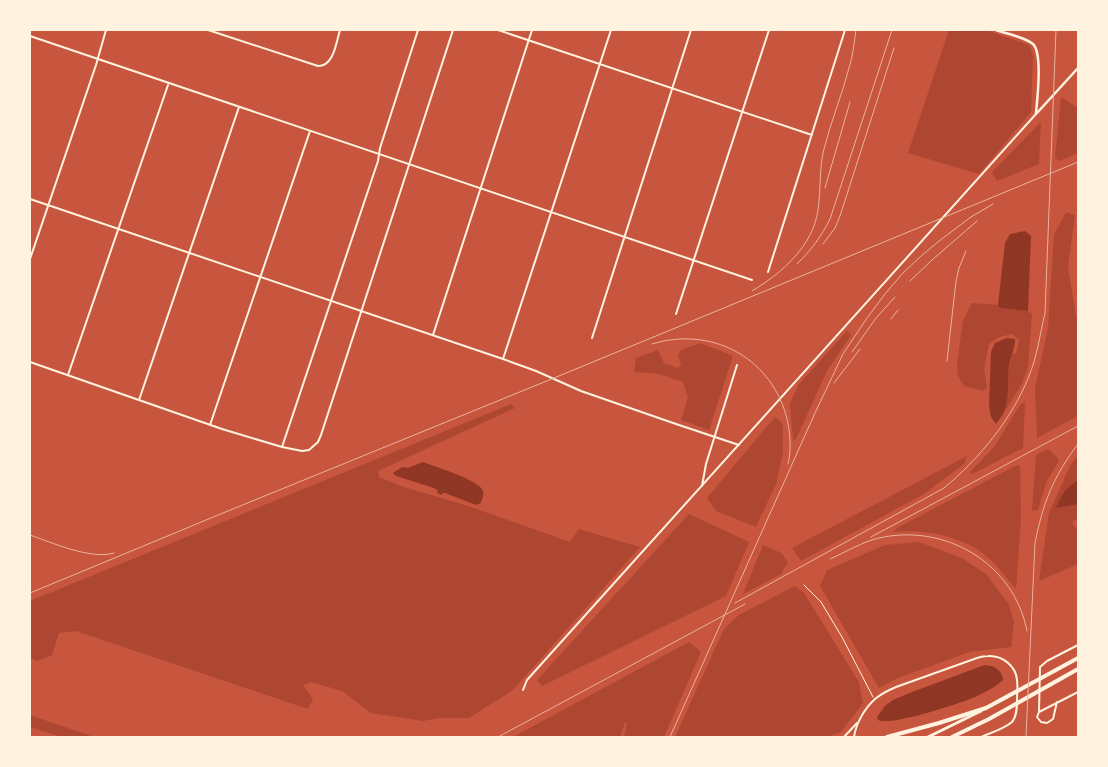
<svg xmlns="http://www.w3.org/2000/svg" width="1108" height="767" font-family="'Roboto Condensed',sans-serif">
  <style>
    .green { fill: #ae4732 }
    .water { fill: #8f3625 }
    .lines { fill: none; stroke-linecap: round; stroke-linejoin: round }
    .path { stroke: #fff3e0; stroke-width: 1 }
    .minor { stroke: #fff3e0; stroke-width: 2 }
    .tertiary { stroke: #fff3e0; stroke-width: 2.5 }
    .primary { stroke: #fff3e0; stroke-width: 3 }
    .trunk { stroke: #fff3e0; stroke-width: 4 }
    .rail { stroke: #e9b49f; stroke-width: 1 }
  </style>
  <rect width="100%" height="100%" fill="#c8553d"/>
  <path class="green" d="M949,30h37l43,15 4,11 -2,56 -52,62 -71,-21z
    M1061,97l17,11v45l-18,8 -5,-3z
    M1041,122l-2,42 -42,17 -5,-9z
    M1066,212l9,3 -7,52 10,61v88l-41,22 -2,-50 13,-60 6,-93z
    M972,303l26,2 2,3 28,3 4,3 -4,53 -6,17 -19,30c6,-20 4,-40 9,-60h4l3,-14 -6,-6 -14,3 -10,7 -5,25 3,18 -4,4 -19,-5 -6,-10 -1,-12 6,-44z
    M847,331l4,4 -24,36 -31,68 -3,1 -3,-36 9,-20z
    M700,343l33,13 -24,74 -28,-10 7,-23 -5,-15 -24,-8 -25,-2 2,-14 22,-8 6,13 14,5 3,-4 -3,-9 3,-5z
    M1025,402l-2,46 -51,26 -2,-2 24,-25 26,-42z
    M511,404l4,4 -137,63 1,6 25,10 64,19 102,36 9,-13 61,18 -127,143 -44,28h-29l-17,3 -52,-8 -29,-22 -31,-9 -8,3 10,14 -5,10 -232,-78 -17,2 -7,22 -15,6 -7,-3v-57z
    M775,417l8,7v28l-7,32 -20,43 -40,-16 -9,-13z
    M1049,449l10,11 -13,23 -8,27 -6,1 4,-56z
    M967,456l-3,8 -40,30 -123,67 -9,-13z
    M1078,456v27l-1,-2 -20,26 21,-3v14l-6,4 6,10v32l-39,17 10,-68 22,-49z
    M1020,465l1,54 -5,70c-11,-13 -21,-27 -35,-37 -24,-17 -58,-23 -87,-20l3,-4 118,-62z
    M689,514l60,28 -23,54 -184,90 -5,-6z
    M919,542l43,16 25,17 22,30 5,17 -3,25 -42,5 -71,26 -19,10 -59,-102 7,-16 58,-25z
    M763,545l18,8 7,9 -7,12 -38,20z
    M795,586l9,7 55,89 4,21 -22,29 -9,3 -2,2h-155l49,-108 15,-14z
    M689,642l12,10 -37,85h-40l3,-14 -2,-1 -5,15h-107z
    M30,715l64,22h-33l-31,-10z"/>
  <path class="water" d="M1025,231l6,5 -3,75 -28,-3 -2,-3 7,-62 5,-9z
    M1007,338l8,1c0,11 -5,17 -6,28 -2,15 1,33 -6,47 -2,4 -5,7 -7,10l-5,-7 -2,-12 2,-53 4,-9z
    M423,462c12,5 57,18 60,29 1,4 -1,8 -2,12l-5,2 -31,-12h-2l-1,2 -5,-2 1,-2 -4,-3 -38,-12 -3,-3 9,-6 6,1z
    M1077,481l1,2v21l-22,4c5,-13 10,-20 21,-27z
    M985,665c10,1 17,5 18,15 -10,9 -25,16 -38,21 -15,5 -74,25 -87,19l-1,-3 8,-11 8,-6 14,-6 72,-27z"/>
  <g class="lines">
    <path class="path" d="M804,585l17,17 21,35 31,60"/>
    <path class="minor" d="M208,30l110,36c16,0 18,-23 22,-36
      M498,30l314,105
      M30,36l722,244
      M30,199l473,160 33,12 45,20 95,33 63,21
      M30,259l66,-194 10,-35
      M768,272l77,-242
      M676,314l93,-284
      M433,335l99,-305
      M592,338l99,-308
      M503,359l108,-329
      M30,362l192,67 60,18 20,4 7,-1 9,-8 3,-7 132,-405
      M68,375l100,-290
      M139,400l100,-293
      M210,425l100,-294
      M282,447l96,-286 2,-13 38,-118
      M702,486l4,-22 31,-99
      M523,690l4,-10 509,-566
      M1057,702l-4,17 -6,4 -6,-1 -4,-5 2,-5 1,-45 7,-6 31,-16
      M1039,712l39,-20
      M844,737l13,-14
      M854,737c2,-14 11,-29 21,-38 6,-5 14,-9 21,-12l81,-29c3,-1 7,-2 11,-2 14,-1 28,10 29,24 1,7 0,13 0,20 0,7 0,16 -5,22 -8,7 -22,11 -31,15"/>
    <path class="tertiary" d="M996,30c11,4 29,7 37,14 10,10 4,56 3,70
      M1037,113l41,-45"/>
    <path class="primary" d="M928,737l53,-26"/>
    <path class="trunk" d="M887,737l52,-14 47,-15 92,-50
      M952,737l37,-18 89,-50"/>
    <path class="rail" d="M825,188l25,-86
      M823,244l12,-16 5,-12 54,-168
      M797,264c15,-15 24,-27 33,-45l62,-189
      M910,281l22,-21 45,-39
      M752,291c30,-18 61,-45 66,-81 3,-20 1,-42 6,-61 7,-28 18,-54 25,-81 4,-12 5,-25 7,-38
      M891,319l7,-9
      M652,344c58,-18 117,12 134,71 4,15 6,34 2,49
      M852,352l24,-34 19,-21
      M947,361l9,-80 3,-13 7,-17
      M834,383l26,-34
      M30,535c23,8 61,25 84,18
      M871,537l207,-111
      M830,559c16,-7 32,-17 49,-21 66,-15 135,25 148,93
      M30,593l193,-80 331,-135 524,-216
      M735,603l209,-115c35,-29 68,-69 85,-112 8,-19 11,-42 16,-63l11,-283
      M498,737l247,-133
      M670,737l145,-324 28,-59 24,-36 18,-24 17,-20 18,-17 19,-16 32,-24 22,-13
      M1026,737l9,-194c8,-40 18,-66 43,-99"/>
  </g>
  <rect width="1108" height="767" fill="none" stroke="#fff3e0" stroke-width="62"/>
</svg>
